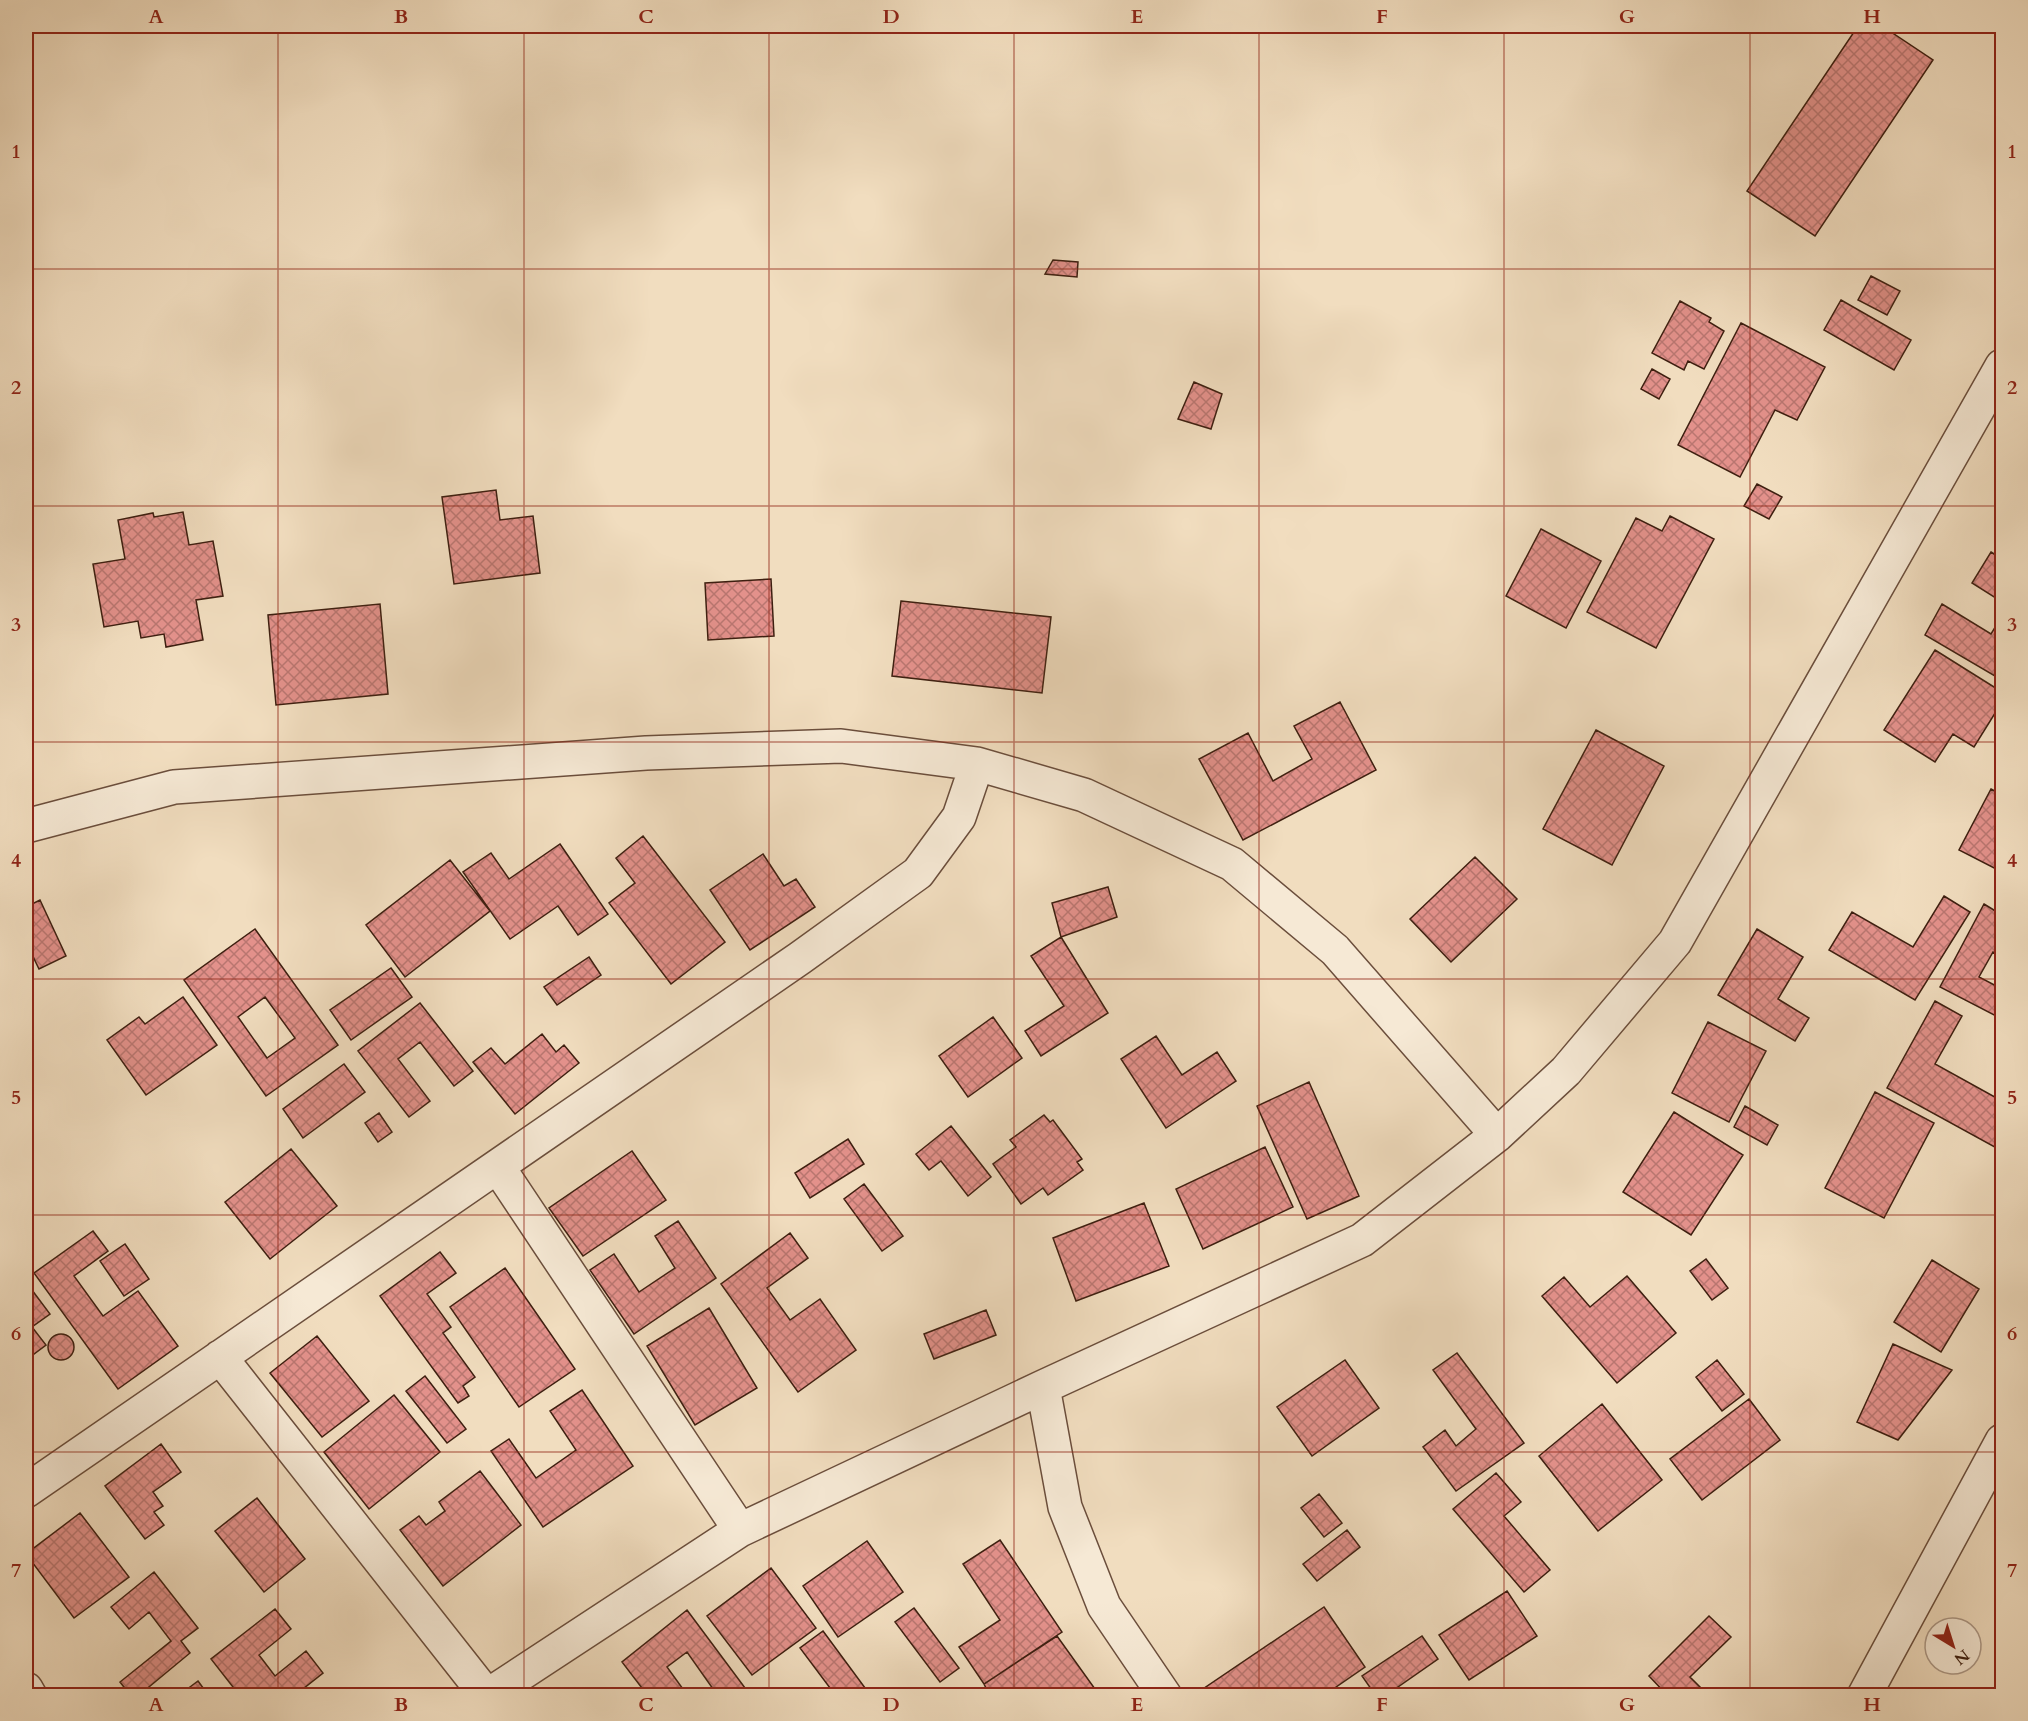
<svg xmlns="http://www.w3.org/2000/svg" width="2028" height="1721" font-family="Cardo,serif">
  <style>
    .building { fill: url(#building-cross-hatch); stroke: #3e1f10; stroke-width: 1.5; fill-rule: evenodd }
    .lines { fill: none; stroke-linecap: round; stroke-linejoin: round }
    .minor-casing { stroke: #6b4e3c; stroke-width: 36 }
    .minor { stroke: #f6e9d5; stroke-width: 33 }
    .grid { fill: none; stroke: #8f2418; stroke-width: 1.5; stroke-opacity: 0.55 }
    .neatline { fill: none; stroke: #8f2418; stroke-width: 2 }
    .grid-label { font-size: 20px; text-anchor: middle; font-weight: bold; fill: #8f2418 }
  </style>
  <defs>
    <pattern id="building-cross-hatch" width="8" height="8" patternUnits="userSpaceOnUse" patternTransform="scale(1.5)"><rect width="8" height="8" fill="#e3918b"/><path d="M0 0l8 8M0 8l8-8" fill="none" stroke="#b97670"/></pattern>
  </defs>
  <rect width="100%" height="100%" fill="#f1ddbf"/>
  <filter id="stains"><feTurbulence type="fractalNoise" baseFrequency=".00333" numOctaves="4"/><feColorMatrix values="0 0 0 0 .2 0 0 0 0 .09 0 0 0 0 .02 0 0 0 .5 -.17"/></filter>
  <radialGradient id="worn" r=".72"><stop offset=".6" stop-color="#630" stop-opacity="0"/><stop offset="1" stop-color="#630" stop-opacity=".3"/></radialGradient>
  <path class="building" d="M1858,26h24l51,34 -118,176 -68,-45z
    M1053,260l25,2 -1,15 -32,-3z
    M1871,276l29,15 -13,24 -29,-15z
    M1841,300l70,40 -17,30 -70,-40z
    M1680,301l31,17 -2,4 15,9 -20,38 -16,-8 -4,9 -32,-17z
    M1741,323l84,44 -28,53 -22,-10 -35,67 -62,-32z
    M1652,369l18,10 -11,20 -18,-10z
    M1194,382l28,12 -11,35 -33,-10z
    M1757,484l25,13 -13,22 -25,-13z
    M496,490l4,30 33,-4 7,57 -86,11 -12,-87z
    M183,512l6,33 24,-4 10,55 -27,4 7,40 -37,7 -2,-13 -23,4 -3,-17 -34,6 -11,-63 32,-5 -7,-39 35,-7 1,4z
    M1670,516l44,23 -58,109 -69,-36 49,-94 26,13z
    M1541,529l60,32 -35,67 -60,-32z
    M1991,552l11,7v43l-30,-19z
    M771,579l3,57 -66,4 -3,-57z
    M901,601l150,16 -9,76 -150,-17z
    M380,604l8,90 -112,11 -8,-90z
    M1942,604l49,30 11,-18v59l-2,4 -75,-44z
    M1935,650l67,42v10l-28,45 -21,-13 -18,28 -51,-32z
    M1340,702l36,68 -133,70 -44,-81 49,-26 25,48 39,-22 -18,-33z
    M1596,730l68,36 -52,99 -69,-36z
    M1991,789l11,6v77l-43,-22z
    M643,836l82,106 -54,42 -62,-81 26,-20 -19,-25z
    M560,844l48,70 -30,21 -20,-29 -48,33 -47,-67 28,-19 18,26z
    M763,854l21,32 12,-7 19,28 -65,43 -40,-60z
    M1475,857l42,42 -66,63 -41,-43z
    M450,860l40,51 -85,66 -39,-52z
    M1108,887l9,30 -56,20 -9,-34z
    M1944,896l26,16 -55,88 -86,-50 23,-38 61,35z
    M40,900l26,56 -27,13 -13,-27v-35z
    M1984,904l18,11v42l-9,-5 -14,25 23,12v30l-62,-32z
    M255,929l83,116 -72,51 -82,-116zM265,997l30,41 -28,20 -29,-41z
    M1757,929l46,28 -25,42 31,19 -14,23 -77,-46z
    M1061,937l47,76 -67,43 -16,-25 39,-25 -33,-50z
    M589,957l12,18 -44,30 -13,-18z
    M391,968l21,29 -61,43 -21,-30z
    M183,997l34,48 -71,50 -39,-55 32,-23 6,7z
    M1935,1001l27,15 -27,48 67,37v50l-115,-63z
    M420,1003l53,68 -19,15 -34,-44 -22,17 32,42 -21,16 -51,-66z
    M993,1017l29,41 -54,39 -29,-41z
    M1708,1022l58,29 -37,71 -57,-29z
    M542,1034l14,18 8,-7 15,18 -64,51 -42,-52 18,-14 14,16z
    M1156,1036l26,39 35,-23 19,29 -70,47 -45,-69z
    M344,1064l21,28 -62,46 -20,-29z
    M1309,1082l50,114 -52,23 -50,-113z
    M1875,1092l59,31 -50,95 -59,-30z
    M1745,1106l33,19 -11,20 -33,-18z
    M1674,1112l69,43 -52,80 -68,-43z
    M379,1113l13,19 -14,10 -13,-19z
    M1044,1115l6,7 3,-2 29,39 -5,3 6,8 -35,25 -5,-7 -22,16 -28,-40 23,-17 -6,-7z
    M951,1126l40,51 -23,19 -27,-35 -12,9 -13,-16z
    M848,1139l16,25 -54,34 -15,-25z
    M1265,1147l28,60 -90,42 -27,-60z
    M291,1149l46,57 -67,53 -45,-57z
    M632,1151l34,49 -83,56 -34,-48z
    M864,1184l39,52 -21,15 -38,-52z
    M1144,1203l25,63 -93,35 -23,-63z
    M678,1221l38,57 -82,56 -44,-64 24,-16 25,38 36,-24 -20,-32z
    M93,1231l15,20 -34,25 29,40 35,-25 40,55 -60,43 -84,-116z
    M790,1233l18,25 -41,30 23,32 30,-21 36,51 -58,42 -77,-108z
    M125,1244l24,35 -25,17 -24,-35z
    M440,1252l16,21 -29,21 24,33 -8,6 32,44 -12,9 6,10 -11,7 -78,-107z
    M1706,1259l22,29 -16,12 -22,-29z
    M1932,1260l47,29 -38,63 -47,-30z
    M505,1268l70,101 -56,38 -69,-100z
    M1627,1276l49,57 -59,50 -75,-87 22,-19 26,30z
    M26,1282l24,32 -18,13 14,18 -20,15z
    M709,1308l48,80 -62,37 -48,-79z
    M986,1310l10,25 -62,24 -10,-25z
    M48 1347a13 13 0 1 1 26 0a13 13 0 1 1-26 0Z
    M317,1336l52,65 -47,36 -52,-64z
    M1893,1344l59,26 -54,70 -41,-18z
    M1457,1353l67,90 -68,48 -33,-44 22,-17 11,16 20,-17 -43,-59z
    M1345,1360l34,48 -67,48 -35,-49z
    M1717,1360l27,34 -22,17 -26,-34z
    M425,1376l41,53 -19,14 -41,-52z
    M582,1390l51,76 -90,61 -52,-76 18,-12 27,39 40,-28 -26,-39z
    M394,1395l46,57 -71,57 -45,-57z
    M1749,1399l31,41 -78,60 -32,-41z
    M1602,1404l60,76 -64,51 -59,-75z
    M161,1444l20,28 -28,20 10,14 -9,6 10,13 -19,14 -40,-53z
    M480,1471l41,54 -78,61 -43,-56 19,-14 7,9 19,-14 -6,-9z
    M1496,1473l25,29 -17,14 46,54 -26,22 -71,-83z
    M1319,1494l23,29 -18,14 -23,-29z
    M257,1498l48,61 -41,33 -49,-61z
    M80,1513l49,64 -55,41 -48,-64z
    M1347,1530l13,17 -43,34 -14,-17z
    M1000,1540l62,92 -78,52 -25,-37 41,-27 -37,-56z
    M867,1541l36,51 -65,45 -35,-51z
    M771,1568l45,60 -64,47 -45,-59z
    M154,1572l44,56 -17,13 9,12 -52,43h-7l-11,-14 51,-41 -22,-29 -20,17 -18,-22z
    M1507,1591l30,45 -68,44 -30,-45z
    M1324,1607l41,60 -42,29h-124l-2,-3z
    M914,1608l45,60 -19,14 -45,-60z
    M275,1609l16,20 -32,26 16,21 31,-25 17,22 -29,23h-54l-29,-37z
    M687,1610l64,86h-33l-31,-44 -20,15 21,29h-40l-26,-34z
    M1709,1616l22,21 -41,40 19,19h-41l-19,-20z
    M823,1631l48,65h-35l-36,-48z
    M1057,1636l43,60h-110l-6,-12z
    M1422,1636l16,23 -53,37h-9l-14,-20z
    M198,1681l11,15h-31z"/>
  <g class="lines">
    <defs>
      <path id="minor" d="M26,826l148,-39 472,-34 195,-7 136,18 107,31 148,69 103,86 162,185
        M498,1167l242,363
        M220,1357l267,339
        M1043,1387l22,120 39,99 61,90
        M26,1491l774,-533 118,-85 41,-56 18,-53
        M26,1689l4,7
        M487,1696l253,-166 303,-143 319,-147 135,-105 69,-64 109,-129 327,-576
        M1864,1696l138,-255"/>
    </defs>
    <use href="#minor" class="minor-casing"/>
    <use href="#minor" class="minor"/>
  </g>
  <path class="grid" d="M278,26v1670M524,26v1670M769,26v1670M1014,26v1670M1259,26v1670M1504,26v1670M1750,26v1670M26,269h1976M26,506h1976M26,742h1976M26,979h1976M26,1215h1976M26,1452h1976"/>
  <rect width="2028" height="1721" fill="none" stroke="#f1ddbf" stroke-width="66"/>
  <g transform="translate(1953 1646) rotate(142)"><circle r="28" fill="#f6e9d5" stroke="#ac9886" stroke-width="1.5"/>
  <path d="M0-4.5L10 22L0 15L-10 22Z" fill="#8f2418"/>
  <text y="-9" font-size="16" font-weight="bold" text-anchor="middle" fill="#3e1f10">N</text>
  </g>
  <rect x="33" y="33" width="1962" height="1655" class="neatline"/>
  <g class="grid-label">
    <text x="156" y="23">A</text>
    <text x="401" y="23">B</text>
    <text x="646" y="23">C</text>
    <text x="891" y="23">D</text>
    <text x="1137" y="23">E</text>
    <text x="1382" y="23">F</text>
    <text x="1627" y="23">G</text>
    <text x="1872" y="23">H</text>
    <text x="16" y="158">1</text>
    <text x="2012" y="158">1</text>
    <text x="16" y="394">2</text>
    <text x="2012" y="394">2</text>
    <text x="16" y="631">3</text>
    <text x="2012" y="631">3</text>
    <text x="16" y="867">4</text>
    <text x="2012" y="867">4</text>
    <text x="16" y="1104">5</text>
    <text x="2012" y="1104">5</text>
    <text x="16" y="1340">6</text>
    <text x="2012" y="1340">6</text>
    <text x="16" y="1577">7</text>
    <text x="2012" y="1577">7</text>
    <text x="156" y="1711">A</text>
    <text x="401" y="1711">B</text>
    <text x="646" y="1711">C</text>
    <text x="891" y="1711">D</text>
    <text x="1137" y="1711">E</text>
    <text x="1382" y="1711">F</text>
    <text x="1627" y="1711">G</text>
    <text x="1872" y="1711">H</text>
  </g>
  <rect width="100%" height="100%" filter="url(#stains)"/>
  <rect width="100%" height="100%" fill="url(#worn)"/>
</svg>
